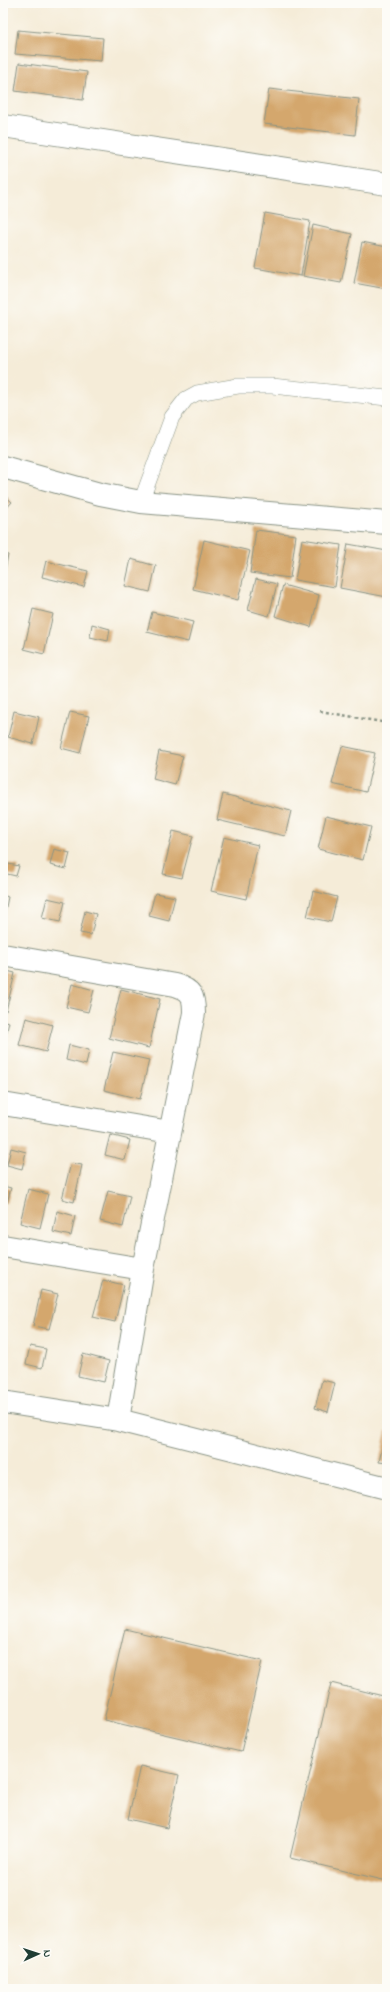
<svg xmlns="http://www.w3.org/2000/svg" width="390" height="1992" font-family="'Indie Flower',sans-serif">
  <style>
    .building { fill: #d4a76d }
    .lines { fill: none; stroke-linecap: round; stroke-linejoin: round }
    .lane-casing { stroke: #8a9486; stroke-width: 16 }
    .street-casing { stroke: #8a9486; stroke-width: 24 }
    .path { stroke: #8a9486; stroke-width: 2.5; stroke-dasharray: 3 3; stroke-linecap: butt }
    .lane { stroke: #fff; stroke-width: 15 }
    .street { stroke: #fff; stroke-width: 22 }
  </style>
  <rect width="100%" height="100%" fill="#fdfcf7"/>
  <filter id="ink" filterUnits="userSpaceOnUse"><feTurbulence type="fractalNoise" baseFrequency=".025" numOctaves="2"/><feDisplacementMap in="SourceGraphic" scale="8" xChannelSelector="R" yChannelSelector="G"/><feConvolveMatrix kernelMatrix="1 2 1 2 8 2 1 2 1" color-interpolation-filters="sRGB"/></filter>
  <filter id="wash" filterUnits="userSpaceOnUse"><feTurbulence type="fractalNoise" baseFrequency=".012" numOctaves="4" result="noise"/><feDisplacementMap in="SourceGraphic" scale="16" xChannelSelector="R" yChannelSelector="G"/><feGaussianBlur stdDeviation="0.9" result="paint"/><feColorMatrix in="noise" values="0 0 0 0 0 0 0 0 0 0 0 0 0 0 0 0 0 1.4 0 .05"/><feComposite in="paint" operator="in"/></filter>
  <g filter="url(#wash)">
    <rect width="100%" height="100%" fill="#f5ecd8"/>
    <g id="blocks">
      <path class="building" d="M18,30l85,8 -2,23 -86,-7z
        M19,63l68,9 -4,28 -68,-9z
        M269,89l90,10 -4,36 -91,-11z
        M265,213l45,8 -9,55 -46,-8z
        M313,225l39,9 -11,49 -38,-7z
        M362,242l25,5v42l-33,-6z
        M3,494l9,8 -9,10z
        M256,530l40,5 -6,43 -40,-5z
        M302,539l39,6 -6,42 -40,-7z
        M204,540l46,11 -12,49 -45,-11z
        M348,544l39,7v46l-47,-9z
        M3,553l5,2 -4,20h-1z
        M131,559l25,7 -6,26 -25,-6z
        M46,561l42,10 -4,16 -42,-10z
        M256,579l21,5 -8,32 -21,-6z
        M283,585l36,10 -8,32 -36,-11z
        M33,609l20,5 -9,40 -20,-5z
        M152,612l41,10 -5,20 -41,-10z
        M92,624l18,5 -2,12 -18,-4z
        M14,711l25,6 -6,27 -25,-7z
        M70,712l19,4 -9,37 -19,-5z
        M342,746l33,7 -9,39 -34,-8z
        M159,751l24,5 -8,29 -22,-6z
        M223,794l68,17 -6,25 -68,-16z
        M326,816l45,11 -8,33 -45,-11z
        M173,831l20,5 -11,42 -19,-4z
        M224,837l34,8 -12,54 -35,-8z
        M54,849l16,4 -4,16 -16,-4z
        M3,863l16,3 -3,10 -13,-3z
        M313,891l24,6 -6,25 -24,-5z
        M155,893l20,4 -6,24 -20,-5z
        M3,895l5,2 -4,20h-1z
        M47,898l18,4 -5,20 -18,-4z
        M85,911l11,3 -5,21 -11,-2z
        M3,970l12,3 -9,38h-3z
        M72,984l22,6 -6,22 -22,-5z
        M121,989l39,10 -11,49 -40,-10z
        M26,1018l27,7 -7,27 -27,-7z
        M3,1020l6,2 -5,21h-1z
        M69,1045l20,5 -3,15 -20,-5z
        M113,1052l36,8 -9,39 -36,-9z
        M110,1135l20,5 -5,20 -20,-5z
        M11,1148l15,4 -4,17 -15,-4z
        M71,1163l11,2 -8,37 -12,-3z
        M3,1186l8,2 -4,15 -4,-1z
        M28,1189l20,5 -8,34 -20,-5z
        M108,1191l22,5 -7,31 -23,-6z
        M57,1211l18,5 -4,20 -18,-4z
        M103,1280l21,5 -9,37 -22,-5z
        M41,1290l17,4 -9,35 -16,-3z
        M30,1346l16,3 -4,19 -16,-4z
        M83,1354l26,7 -5,21 -26,-6z
        M322,1380l13,3 -7,29 -13,-4z
        M386,1431h1v32l-8,-1z
        M125,1629l137,32 -21,91 -137,-32z
        M331,1683l56,14v184l-97,-23z
        M140,1766l39,9 -12,53 -39,-9z"/>
    </g>
  </g>
  <g filter="url(#ink)">
    <use href="#blocks" fill-opacity="0" stroke="#8a9486" stroke-width="1"/>
    <g class="lines">
      <defs>
        <path id="lane" d="M141,502l31,-85 14,-18 11,-6 41,-7h34l115,12"/>
        <path id="street" d="M3,126l384,58
          M3,467l97,27 41,8 246,21
          M3,955l172,30c17,5 19,11 19,28l-51,256 -25,151
          M3,1104l167,28
          M3,1246l140,23
          M3,1402l115,18 269,68"/>
      </defs>
      <use href="#lane" class="lane-casing"/>
      <use href="#street" class="street-casing"/>
      <path class="path" d="M320,711l67,12"/>
      <use href="#lane" class="lane"/>
      <use href="#street" class="street"/>
    </g>
  </g>
  <rect width="390" height="1992" fill="none" stroke="#fdfcf7" stroke-width="16"/>
  <g transform="translate(38 1954) rotate(87)" stroke="#fdfcf7" stroke-width="3" paint-order="stroke">
  <path d="M0-3L7 15L0 10L-7 15Z" fill="#1f3d34"/>
  <text y="-6" font-size="11" font-weight="bold" text-anchor="middle" fill="#1f3d34">N</text>
  </g>
</svg>
